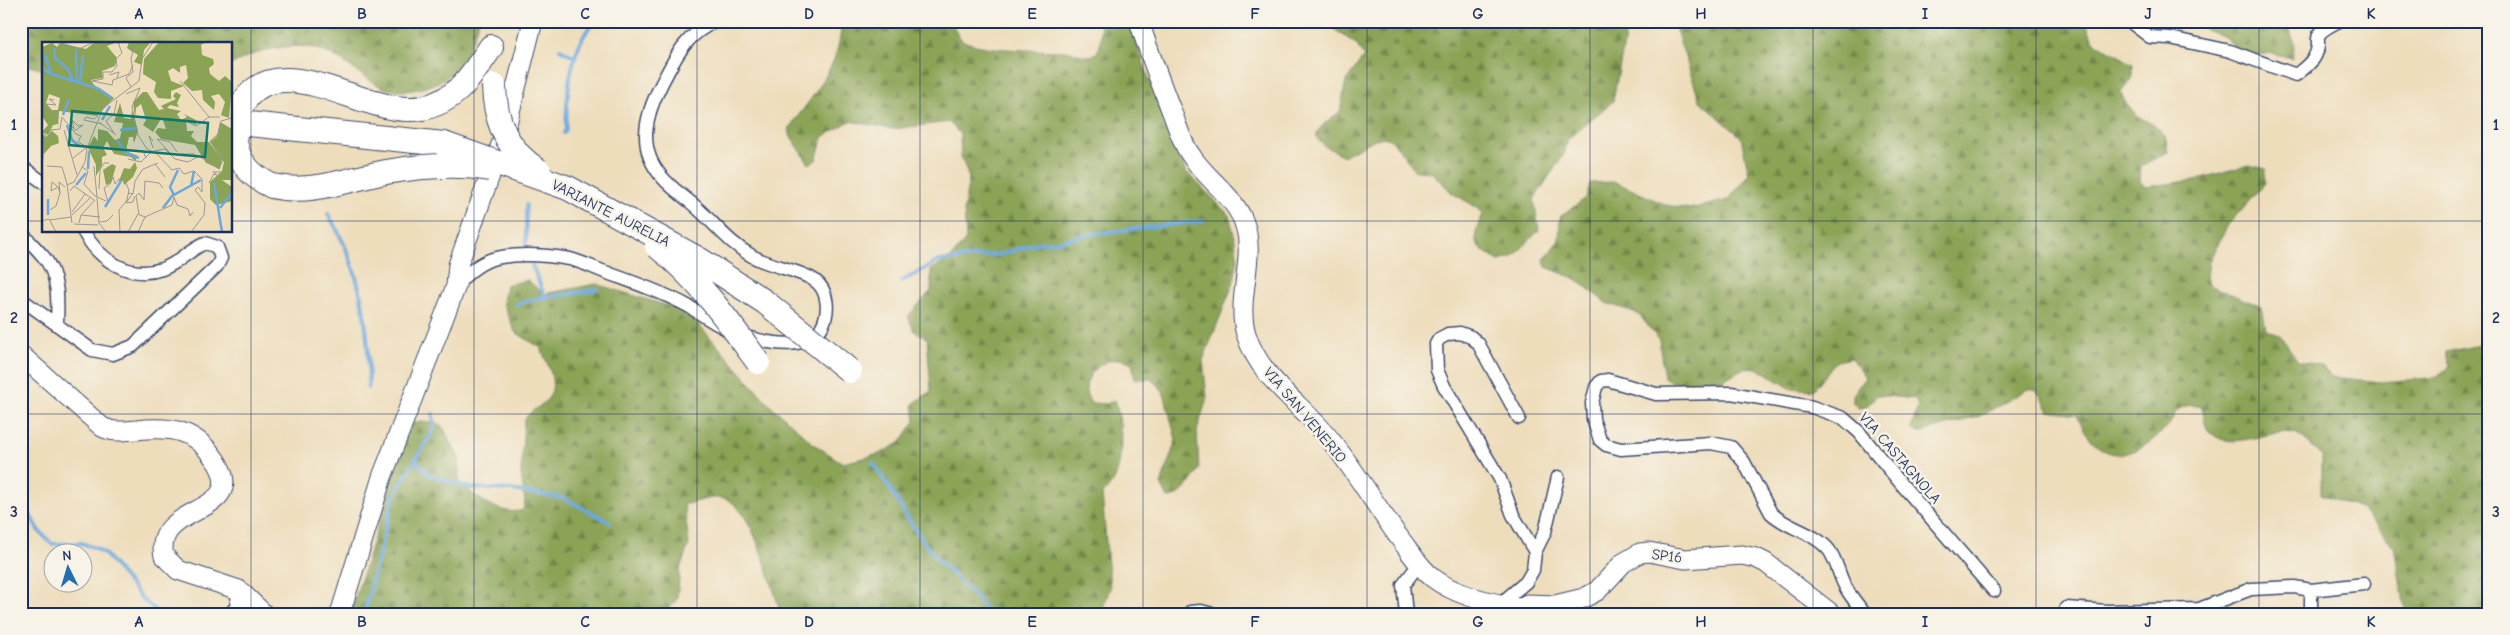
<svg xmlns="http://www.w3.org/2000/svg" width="2510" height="635" font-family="'Comic Neue',sans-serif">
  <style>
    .forest { fill: url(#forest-firs); stroke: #526959 }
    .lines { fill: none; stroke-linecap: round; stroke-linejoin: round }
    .stream { stroke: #6ca8dd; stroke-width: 4 }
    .street-casing { stroke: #3b496c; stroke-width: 15 }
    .secondary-casing { stroke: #3b496c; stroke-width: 21 }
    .highway-casing { stroke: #3b496c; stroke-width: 26 }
    .street { stroke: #fff; stroke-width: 12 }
    .secondary { stroke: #fff; stroke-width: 19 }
    .highway { stroke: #fff; stroke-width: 24 }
    .highway-bridge-casing { stroke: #3b496c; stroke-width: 26; stroke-linecap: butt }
    .highway-bridge { stroke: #fff; stroke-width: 24 }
    .grid { fill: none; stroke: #1b2f5e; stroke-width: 1; stroke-opacity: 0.55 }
    .labels { text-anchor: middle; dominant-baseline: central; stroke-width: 5; stroke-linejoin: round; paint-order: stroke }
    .street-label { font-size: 15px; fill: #1b2f5e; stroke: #f7f3e8 }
    .inset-river { fill: none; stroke: #6ca8dd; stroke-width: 2.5 }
    .inset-road { fill: none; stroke: #9a9796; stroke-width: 1 }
    .view { fill: #0f766e; fill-opacity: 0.15; stroke: #0f766e; stroke-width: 2.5 }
    .inset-edge { fill: none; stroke: #1b2f5e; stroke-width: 2.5 }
    .neatline { fill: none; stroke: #1b2f5e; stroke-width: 2 }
    .grid-label { font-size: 16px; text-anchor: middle; font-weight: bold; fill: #1b2f5e }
  </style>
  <defs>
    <pattern id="forest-firs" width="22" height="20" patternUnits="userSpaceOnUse" patternTransform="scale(1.25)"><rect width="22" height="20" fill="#8aa354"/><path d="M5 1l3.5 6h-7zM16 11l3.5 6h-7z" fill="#708549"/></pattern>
  </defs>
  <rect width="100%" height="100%" fill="#f7f3e8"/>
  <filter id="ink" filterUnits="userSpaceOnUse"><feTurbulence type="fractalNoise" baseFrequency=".02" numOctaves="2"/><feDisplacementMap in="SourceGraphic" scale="10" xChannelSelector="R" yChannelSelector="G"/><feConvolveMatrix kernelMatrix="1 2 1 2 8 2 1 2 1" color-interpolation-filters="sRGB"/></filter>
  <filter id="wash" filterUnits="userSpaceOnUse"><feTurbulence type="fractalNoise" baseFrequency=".0096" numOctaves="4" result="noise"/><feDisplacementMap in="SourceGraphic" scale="20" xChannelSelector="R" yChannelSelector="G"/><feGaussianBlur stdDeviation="1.12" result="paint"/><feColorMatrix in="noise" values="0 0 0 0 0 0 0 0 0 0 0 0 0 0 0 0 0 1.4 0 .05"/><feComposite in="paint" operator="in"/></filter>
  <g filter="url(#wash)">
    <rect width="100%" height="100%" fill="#edb"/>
    <path class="forest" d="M21,21h458c-5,13 -9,28 -16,39 -14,24 -55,38 -81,27 -25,-12 -45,-36 -74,-40 -26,-3 -55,5 -77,18v-21h-187v26l-23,-6z
      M839,21h112c4,8 7,18 15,21 22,9 75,8 100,9 9,0 21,9 29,3 8,-6 6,-24 5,-33h29l19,55 37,94 44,45 5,19 4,26 -5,24 -30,76 4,38 -10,33 2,38c-8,12 -16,28 -31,29l-7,-14 15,-44 -11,-43 -3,-7 -11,-11h-16l-3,-16c-23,-14 -59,15 -41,40l16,1 7,-4c9,18 10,64 -1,82 -2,5 -8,8 -11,12l8,94 -9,26h-320c-9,-27 -26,-98 -51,-113 -12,-8 -33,1 -46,4l5,39 -9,25 -3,30 -13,15h-314l58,-183 4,-7 8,-2 17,1 7,6 15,29v24c16,15 42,35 64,28l2,-8 -4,-29 3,-52c4,-8 10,-11 17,-16 22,-15 7,-38 0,-57l-26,-16 -12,-29 3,-18 22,-5 15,14 53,-10 82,25 21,16 69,78 47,42 28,18 36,-9 21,-11 15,-22 -2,-17 18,-13 -4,-53 -13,-7 -6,-15 23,-25v-21l20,-12 15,-19 -2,-30 5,-31 -8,-22 -1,-22 -11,-12 -56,7 -43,-8 -27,16 -7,23 -7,4 -19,-29 -1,-7c23,-31 52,-63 52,-104z
      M1322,21h299l4,17 -12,63 -45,38 -4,15 -30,45 5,31 -26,27 -14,4c-28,-16 -28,-20 -16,-47l-5,-6 -26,-15 -21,-21 -16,-1c-31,-43 -24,-41 -71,-15 -35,-16 -36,-22 -4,-44l6,-31 18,-25 -8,-12z
      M1673,21h413l7,20 40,23 -1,15 -11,13c8,28 36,29 44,44 2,5 2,11 3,16l-27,14 -1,15 5,6 50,-7 53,-15 18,4 -1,14 -37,42 -19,36 -2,16 2,8 53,22 4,23 14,5 18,26 22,4 12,12 49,5 48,-4 8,-2 12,-9 -3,-15 38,-8 5,3v267h-83l-12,-67 -31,-37 -42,-16v-39c-7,-6 -17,-19 -27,-22 -26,-5 -65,22 -86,-3 -4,-5 -4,-16 -6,-23 -8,-2 -15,-3 -23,2 -5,3 -6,11 -10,16 -36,37 -69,44 -92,-10l-28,-4 -12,-20 -8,-2 -49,27 -62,17 -7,-4 7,-23 -3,-7 -38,-4 -11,12 -8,1 -5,-5v-8l12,-18 -13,-19 -15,3 -24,29 -23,-2 -33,-20 -15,1 -26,15 -45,-2 -7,-4 -5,-38 -18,-23 -7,-5 -28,-9 -30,-24 -30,-12 -2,-8 15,-19 1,-23 26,-19 4,-15 25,-1 51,23 24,4 38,-9 21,-25 -8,-38 -41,-36z
      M2192,21h94l9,22 -3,15 -22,-5 -18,4 -13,-4 -12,-15 -34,-14z"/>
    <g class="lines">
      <path class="stream" d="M560,49l15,8
        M564,133l2,-4c1,-37 3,-78 28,-108
        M526,205v47
        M328,214c24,39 35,78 39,124 1,17 3,33 1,50
        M532,265l13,32
        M902,281l37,-20 63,-7 35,-11 17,-1 38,-8 111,-13
        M516,305c26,-11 54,-8 81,-16
        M415,459l14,16 41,13 41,2 52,8 47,24
        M873,463c20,28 35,59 57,87 18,23 42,40 60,64
        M21,467l6,42 11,21 14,14 29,-1 15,5 9,6 38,46 17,14
        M364,614l29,-116 41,-69 -1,-15"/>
    </g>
  </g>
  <g filter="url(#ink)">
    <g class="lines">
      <defs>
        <path id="street" d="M2133,24l17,13 20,1 60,13 66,24c6,-5 14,-11 18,-17 12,-20 -10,-20 25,-37
          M21,166l23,17
          M21,232c7,8 15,16 22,24 16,19 15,44 14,68
          M456,286c11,-13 23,-24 40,-28 23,-5 51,-3 74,1 12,3 24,9 35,13 27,10 55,19 81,33 13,7 25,17 39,23 23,11 79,29 96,0 9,-15 8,-38 -7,-48 -17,-11 -43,-13 -62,-24 -23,-13 -37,-32 -56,-49 -11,-10 -24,-18 -34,-30 -25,-28 -17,-61 -1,-92 15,-29 24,-50 55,-64
          M21,299l71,51 21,4 20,-8 84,-80 4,-8 -4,-11 -12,-4c-15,6 -27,21 -43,26 -33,11 -63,-9 -79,-38
          M1519,418l-41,-75 -7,-6 -11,-4 -12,1 -9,5 -3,5 1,26 7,16 56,93 13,36 22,37
          M2311,590l53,-6
          M1500,604l26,-22 7,-12 2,-18 10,-20 13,-55
          M2066,608l41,3 92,-2 52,-20 43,-2 17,3v24
          M1190,612l11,-1 11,3
          M230,614l6,-7 3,-17
          M240,614l23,-1
          M1406,614l-3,-29 16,-21
          M1865,614c-8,-10 -17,-20 -22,-32 -5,-11 -7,-22 -14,-32 -15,-18 -41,-21 -58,-37l-27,-51 -13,-15 -20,-4 -90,6 -15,-4 -6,-5 -7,-21 -1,-16 4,-16 5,-6 7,-1 48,14 75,-1 81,14 31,11 16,14 39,48 96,111"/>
        <path id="secondary" d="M1139,21c10,32 22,63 34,94 5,13 9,28 17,39 15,24 42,40 53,66 15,36 -8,77 3,114 14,46 59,72 86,108 25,31 45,66 69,98 10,13 19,28 32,38 32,24 72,25 109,36
          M21,355l81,72c12,6 22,4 34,3 37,-4 61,0 82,34 30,52 -66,40 -54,92l14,14 61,20 25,24
          M1527,604l28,1 29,-7 13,-7 26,-28 17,-10 9,-1 36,7 57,-4 14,3 10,5 66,51
          M340,614l42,-137 74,-191 2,-21 45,-126 30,-118"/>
        <path id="highway" d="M249,124l195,20
          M272,186c-15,-7 -28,-17 -34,-33 -6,-16 -4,-33 4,-48 36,-63 125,14 180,3 35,-7 50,-33 69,-61"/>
      </defs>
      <use href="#street" class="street-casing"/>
      <use href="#secondary" class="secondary-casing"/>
      <use href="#highway" class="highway-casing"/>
      <use href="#street" class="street"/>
      <use href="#secondary" class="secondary"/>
      <use href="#highway" class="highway"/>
      <defs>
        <path id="highway-bridge" d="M494,86c1,36 13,65 45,85
          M444,144l124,44 132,72 65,42 85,69
          M272,186c39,9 76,-7 114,-14 34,-6 70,-9 104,-3
          M657,246c41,32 71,75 101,116"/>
      </defs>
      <use href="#highway-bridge" class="highway-bridge-casing"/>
      <use href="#highway-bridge" class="highway-bridge"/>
    </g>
  </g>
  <path class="grid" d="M251,21v593M474,21v593M697,21v593M920,21v593M1143,21v593M1367,21v593M1590,21v593M1813,21v593M2036,21v593M2259,21v593M21,221h23M231,221h2258M21,414h2468"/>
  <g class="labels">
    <g class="street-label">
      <text transform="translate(611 213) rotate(27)">VARIANTE AURELIA</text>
      <text transform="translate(1305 415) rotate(50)">VIA SAN VENERIO</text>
      <text transform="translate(1900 458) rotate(49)">VIA CASTAGNOLA</text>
      <text transform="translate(1667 556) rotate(7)">SP16</text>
    </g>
  </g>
  <g transform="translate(42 42)">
    <rect width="190" height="190" fill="#edb"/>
    <path d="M53,0h22l-10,4 10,12 -2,8 -13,5 1,7 -12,2 3,5 20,13 -17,18 -38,-5 -1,18v-5l-5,1 -5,10 -6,-3 6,-7 -6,-9v-69l10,-4 5,4 3,-4 26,6zM7,52l11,4 -2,12h-7l-5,-7zM87,0l21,1 -6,7 -2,15 -8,-3 4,-7 -11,-7zM117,0h47l-5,3 1,10 11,4 1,5 -5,4 1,6 9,7 6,-5 7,6 -3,36 -8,-3 4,-13 -6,-8 -8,2 4,6 -1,8 -11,-10 -1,-10 -10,1 -9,-8 5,-5 -2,-13 -6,2v6l-7,-5 -5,3 3,10 13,5 -13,5v8l-13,-1 -4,-6 2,-10 -13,-8 1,-15zM101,50h4l12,18 5,-1 -3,-3 15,-7 -3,-3 3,-4 5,3 -4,8 2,4 -9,-2 -3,3 14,3 -4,3 4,6 6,-3 -3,-3 12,6v5l-10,-5 1,11h7l-3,5 6,6h12l13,17 -2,10 -14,-6 -11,-18 -34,-6 -6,-7 3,-4 8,1 -4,-12 -9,15 -10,-7 3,-5 -5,-16 -5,4 -1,10 -2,-16zM78,61l4,15 7,1 1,-9 6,21 -4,12 -1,-6h-4l-3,14 12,5 -3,5 -4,-4 -17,-3 -7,-13 -4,7 4,7 -5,2v8l-6,11v-11l-8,-17 6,-12 4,5v-12l9,2 8,9 5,-2 3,-15 -9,-1zM178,80l12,7v51h-10l10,7v14l-16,4 -6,-6v-17l12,-11 2,-9 -14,-20 7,-6zM10,89l6,5 1,7 -8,3 -7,8v8l-2,-28 4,3zM93,120l2,6 -4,9 -9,8 -1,-4h-4l5,-13 6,1zM70,122l4,2 -5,17 -5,2 -3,-15z" fill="#8aa354" fill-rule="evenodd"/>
    <path class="inset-river" d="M12,6l1,10 13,11 5,12M34,8l1,32M3,13l6,18M0,26l9,6 48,15 13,9M38,41l3,-28M21,73l6,-15M60,78l8,-14M25,83l5,15 7,6M78,88l16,-2M75,98l9,13 13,5M46,127l1,-18M172,141l8,49M34,143l10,-12M149,144l3,-15M132,153l-4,-8 8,-17M63,165l16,-26M121,166l9,-12 29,-16M178,166l12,-15M6,173v-16"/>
    <path class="inset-road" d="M17,0l20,7 15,-7M76,0l4,11 -6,6 1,7 -5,6h-9v7l-11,2 20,4 1,-5 16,-6 4,-9M87,7l4,3 -2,6 2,14 -7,6 5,9M67,33l10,-3 -2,6M138,39l29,36M84,52l14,-6 -8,19 6,28 9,14 9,4 16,17 7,-2 5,6 10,-3 8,8v13l-4,-5 -3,3 10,13 -1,12 -13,17M12,58l-5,-1 7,6 -10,-1 13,14M56,74l-4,3 -8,-2 -2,3 18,4M57,80l17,13M146,80l8,4 13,-9h11M29,84l4,4h1l7,-5 -5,1 -6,-6 2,9M22,88l13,45M0,91l6,4 3,-7 9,-1 2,-12 14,17 5,2 -3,6 9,5M72,91l-8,-12 8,-7 3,-14M111,99l-4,-5 4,12M92,108l9,1 3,7M112,109l11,-2 10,10 13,3 11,-6 20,13 4,-9 -13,-19 8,-7 3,-13 11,-3M129,112l-14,-15 13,3 7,10M139,112h13l3,3M31,116l13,-10M86,117l13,3 11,-11M113,122l10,13M5,124l15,1 5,17M52,124l3,31M40,125l6,4 -4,13 11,12 11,5M77,137l6,2 4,9 -2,10 -8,10 1,22M167,141l5,-9 3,1 -4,-3h9M25,142l5,39M25,143l7,-3 11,-20 2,-14 16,-40 36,-27 3,-22 11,-17M16,145l-7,4 1,-9 6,5 2,6 -1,-11 6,5M57,147l1,-19 4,-7h5M28,149l4,-5 20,14M86,151l5,1 2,-13 8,-12 15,-6M91,151l-7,10 7,-1 2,-6M55,156l2,25 7,9M66,160l-4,-14 6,-4 3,-7 2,7 4,-5M8,168l6,-4 4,-13M30,170l13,-18M97,172l-3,-18 3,-3 5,7 1,-19 14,2 4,5M30,173l18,-17M39,173l19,2M8,178l21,-3M0,179l7,-2 7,13M58,180l7,-1 6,-6M37,181l2,-8 14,-15M32,182l24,1M86,190l10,-18 7,3M96,190l7,-15 27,-12 2,-8 3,8 11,4 2,7 3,-4"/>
    <path class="view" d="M30,69l136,12 -3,34 -136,-12z"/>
    <rect width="190" height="190" class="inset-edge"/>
  </g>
  <rect width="2510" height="635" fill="none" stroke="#f7f3e8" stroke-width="55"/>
  <g transform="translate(68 568) rotate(355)"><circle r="24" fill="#f7f3e8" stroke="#9fa5b1"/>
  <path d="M0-4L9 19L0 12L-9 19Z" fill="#1f6fb2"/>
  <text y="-8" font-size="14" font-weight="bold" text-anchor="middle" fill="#1b2f5e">N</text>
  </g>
  <rect x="28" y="28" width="2454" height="580" class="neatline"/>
  <g class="grid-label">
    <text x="139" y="19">A</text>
    <text x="362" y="19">B</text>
    <text x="585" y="19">C</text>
    <text x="809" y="19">D</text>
    <text x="1032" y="19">E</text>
    <text x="1255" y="19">F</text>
    <text x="1478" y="19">G</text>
    <text x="1701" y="19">H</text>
    <text x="1925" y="19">I</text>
    <text x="2148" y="19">J</text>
    <text x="2371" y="19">K</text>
    <text x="14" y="130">1</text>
    <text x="2496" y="130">1</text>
    <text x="14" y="323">2</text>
    <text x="2496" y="323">2</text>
    <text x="14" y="517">3</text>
    <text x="2496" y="517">3</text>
    <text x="139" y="627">A</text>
    <text x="362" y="627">B</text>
    <text x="585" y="627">C</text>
    <text x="809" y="627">D</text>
    <text x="1032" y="627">E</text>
    <text x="1255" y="627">F</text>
    <text x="1478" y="627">G</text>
    <text x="1701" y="627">H</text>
    <text x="1925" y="627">I</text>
    <text x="2148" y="627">J</text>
    <text x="2371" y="627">K</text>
  </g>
</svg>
